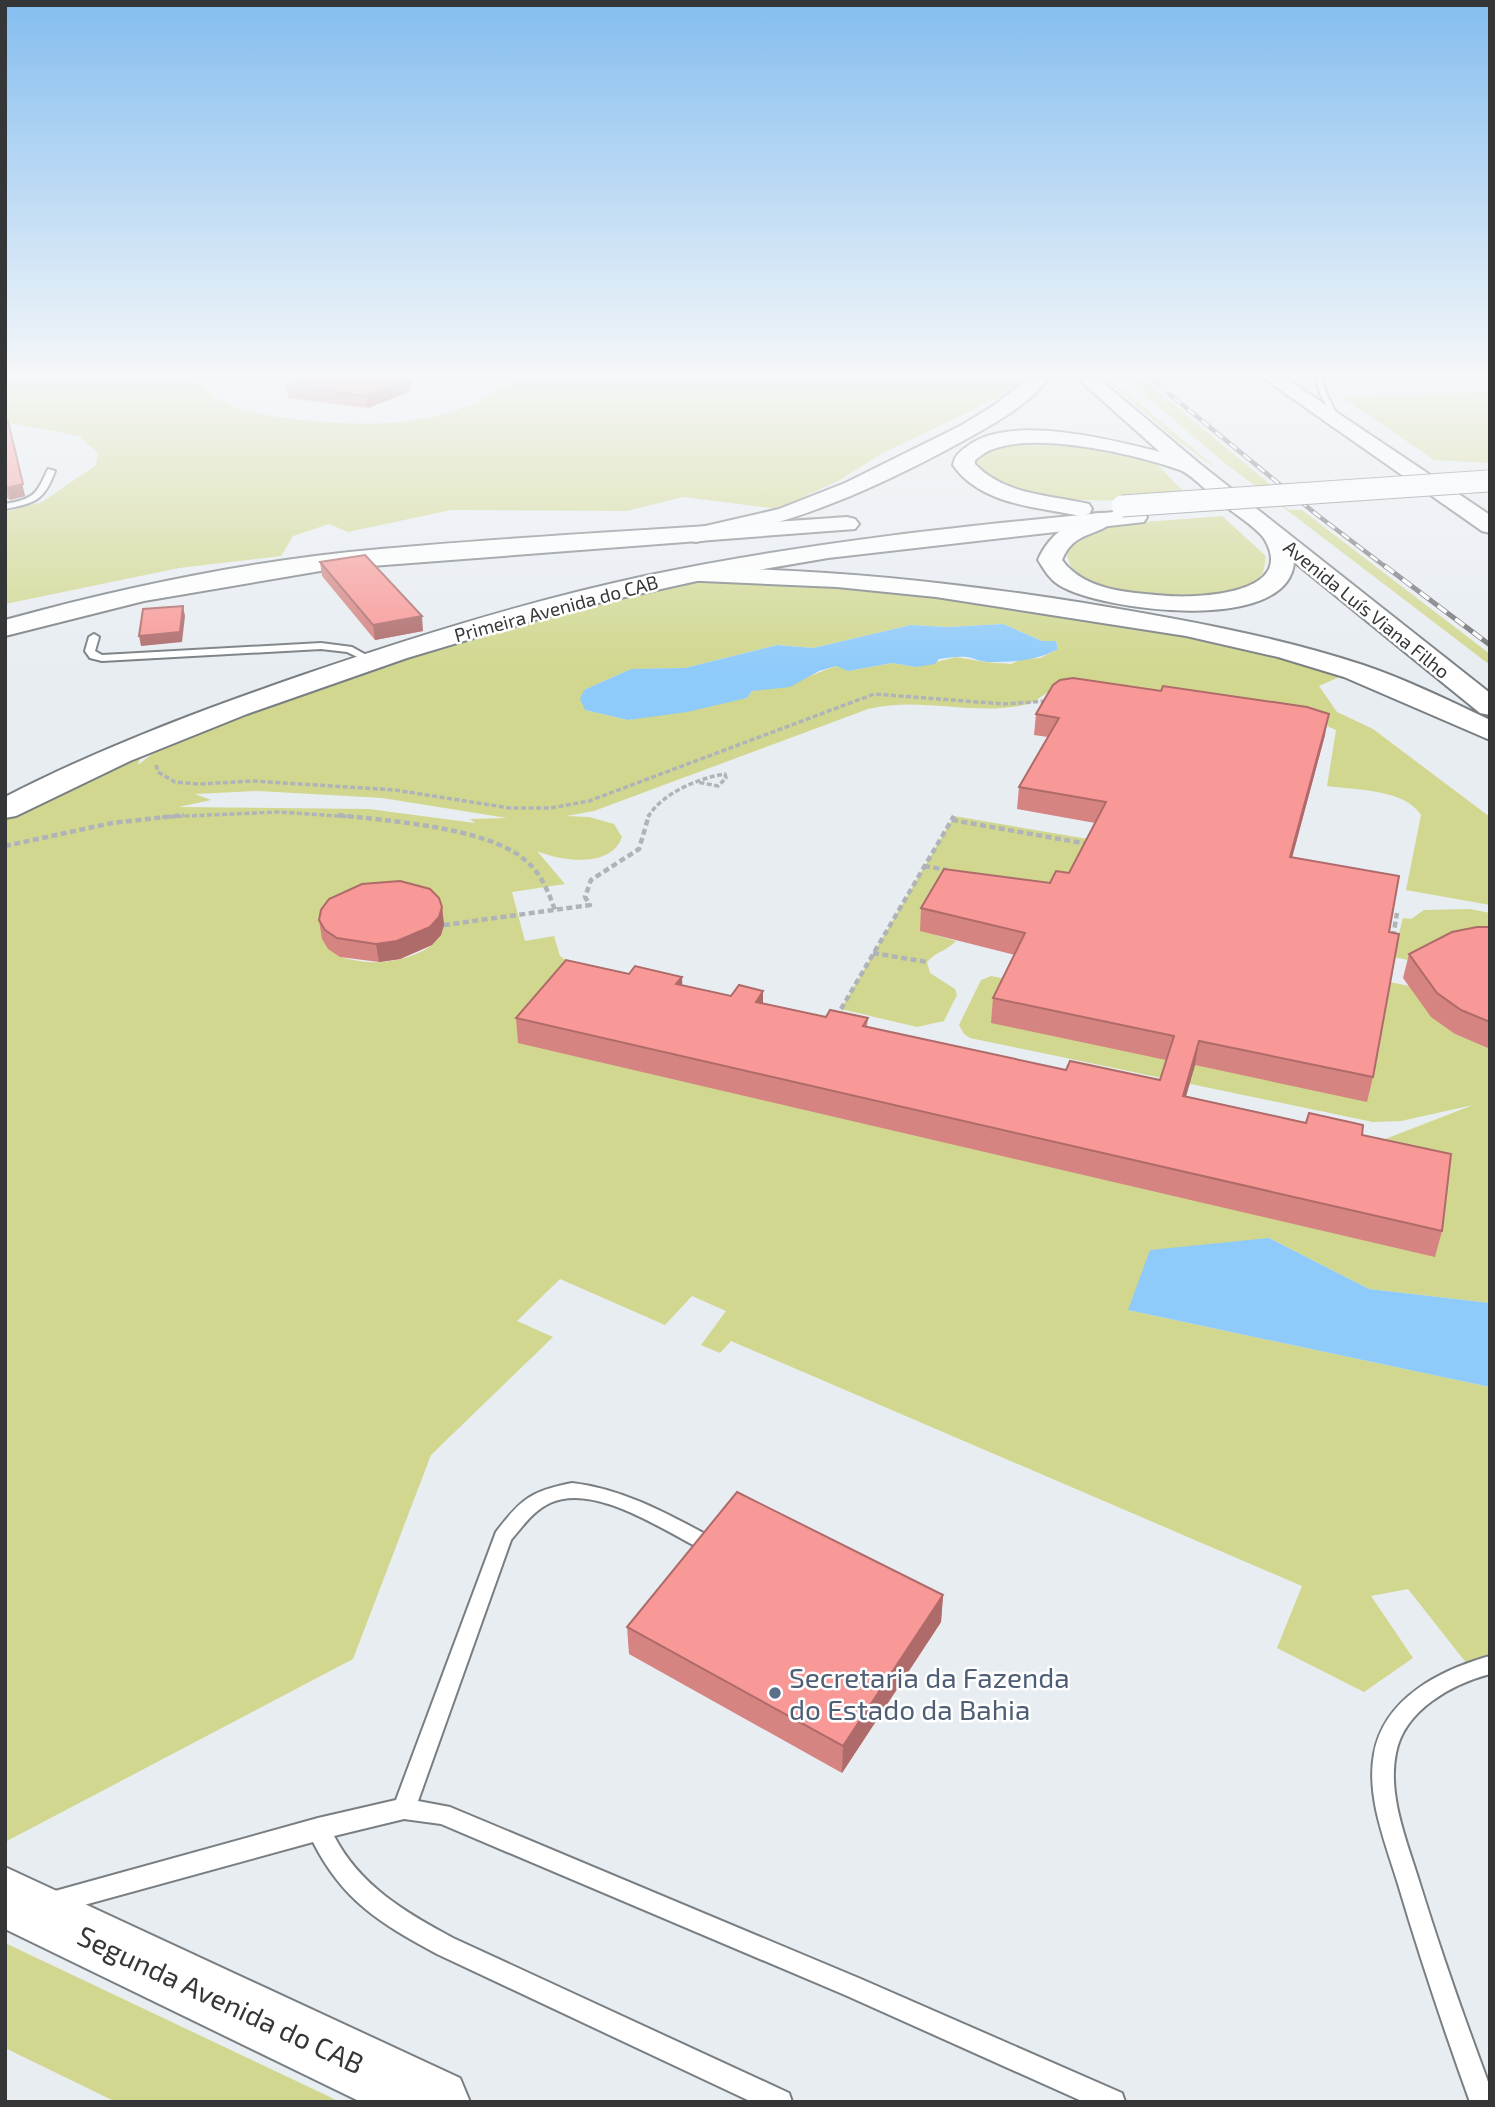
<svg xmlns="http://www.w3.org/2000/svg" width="1495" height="2107" font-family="'Exo 2',sans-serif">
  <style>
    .green { fill: #d1d78e; fill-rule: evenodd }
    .water { fill: #8ecafa }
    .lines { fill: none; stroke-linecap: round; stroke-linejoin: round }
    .service-casing { stroke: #787e82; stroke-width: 4 }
    .secondary-casing { stroke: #787e82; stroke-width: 4 }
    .trunk-casing { stroke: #787e82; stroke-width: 4 }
    .path-far1 { stroke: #b0b4b9; stroke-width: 3.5; stroke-dasharray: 5 2.5; stroke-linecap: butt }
    .path { stroke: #b0b4b9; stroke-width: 4.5; stroke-dasharray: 6 3.5; stroke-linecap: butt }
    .service { fill: #fff; fill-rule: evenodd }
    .secondary { fill: #fff; fill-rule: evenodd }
    .trunk { fill: #fff; fill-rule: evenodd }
    .rail-far1-casing { stroke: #737679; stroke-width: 4.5 }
    .rail-casing { stroke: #737679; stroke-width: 5 }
    .rail-far1 { stroke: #fff; stroke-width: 2.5; stroke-dasharray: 9; stroke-linecap: butt }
    .rail { stroke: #fff; stroke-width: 3.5; stroke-dasharray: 11; stroke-linecap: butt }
    .secondary-bridge-casing { stroke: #787e82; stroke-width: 23; stroke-linecap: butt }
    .secondary-bridge { stroke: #fff; stroke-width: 21 }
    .wall { fill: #d58482 }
    .shaded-wall { fill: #ae6b6a }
    .building { fill: #f89997; stroke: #ae6b6a; stroke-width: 2 }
    .service-dot { fill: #5c6f8a; stroke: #fff; stroke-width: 2.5 }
    .labels { text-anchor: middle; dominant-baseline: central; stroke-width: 5; stroke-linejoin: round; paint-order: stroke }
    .far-street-label { font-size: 19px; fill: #343638; stroke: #fff }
    .near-service-label { font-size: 28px; fill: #4e5e75; stroke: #fff; text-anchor: start }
    .near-street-label { font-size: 28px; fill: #343638; stroke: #fff }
  </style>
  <rect width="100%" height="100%" fill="#e8edf2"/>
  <path class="green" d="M5,375h184c8,7 16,17 24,22 24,15 55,19 82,22 72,9 156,9 216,-37l-56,-7h570l-22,20 -120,58 -45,28 -61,28 -94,-12 -56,14 -176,-1 -103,22 -19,-8 -36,12 -12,20 -102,12 -174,36v-92l37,-10 54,-37 2,-12 -19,-17 -74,-14z
    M1101,375h4l110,92 13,-1 -107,-91h17l139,115 -12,2 24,18h13l188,144v11l-261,-199 -15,1 -41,-30z
    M1490,392v71l-56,-3 -92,-63z
    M1062,441l75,14 20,9 31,32c-47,4 -191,17 -213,-35 24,-22 57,-18 87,-20z
    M1222,516l44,40c-1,4 -1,11 -3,16 -20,39 -140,27 -173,12 -15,-7 -21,-18 -24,-33l15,-15 27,-11z
    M753,574l295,30 305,67 -34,15 18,26 36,17 117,88v88l-84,-15 15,-75c-16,-26 -66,-25 -94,-29l9,-56 -9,-4 -270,-40c-10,6 -22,17 -33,19 -52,11 -103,-9 -156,4l-274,102 -28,5 23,1 25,7 8,13c-11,32 -62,24 -85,14l28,33 -53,8 13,49 29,-5 6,20 26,18 771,176 116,-45 -72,16 -28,1 -403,-84 -6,-4 -5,-9 22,-45 10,-4 20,4 378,2 26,5 40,47 35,15v254l-121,-14 -100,-51 -141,72 362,77v278l-19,4 -63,-80 -37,7 42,62 -49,34 -87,-44 25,-62 -571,-245 -11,12 -19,-8 25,-34 -34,-15 -27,29 -105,-46 -43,42 36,16 -122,118 -78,204 -348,183v-1033l139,-64 -6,20 46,-36 73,-29 384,-115zM1003,624l39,17h14l2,8 -18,9 -18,1 -11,5 -26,-2 -29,-5 -40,10 -24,-4 -44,8 -12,-5 -29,11 -55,14 -5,7 -119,22 -43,-10 -1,-20 47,-21 54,-1 92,-23 36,3 98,-23 37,2zM258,791l124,7 125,20 -37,1 5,4 -106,-14 -190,-2 32,-7 -16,-6zM441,915c12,33 -38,46 -62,47 -14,1 -26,-2 -39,-5z
    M954,816l140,24 -26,52 -142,40 30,9c-9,10 -21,11 -29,21l3,11 25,16 2,6 -13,26 -27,6 -76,-18z
    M1470,909l20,4v37l-61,14 -36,-7 10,-39 8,1 13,-9z
    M5,1943l325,154 9,5h-223l-111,-54z"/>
  <path class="water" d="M1003,624l39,17h14l2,8c-22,12 -45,13 -70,13 -7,0 -14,-4 -21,-5 -10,-1 -19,1 -28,2l-4,5 -19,3 -24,-4 -44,8 -12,-5 -17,5 -29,16 -38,4 -5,7 -60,14 -59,8 -43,-10 -5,-11 4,-9 47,-21 54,-1 92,-23 36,3 98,-23 37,2z
    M1269,1238l100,51 121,14v84l-362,-77 22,-60z"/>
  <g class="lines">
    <defs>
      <path id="service" d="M1315,375h6l5,18 16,32 -7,-2 -15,-30z
        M48,469l7,2c-11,30 -20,32 -50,38v-5c29,-5 31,-9 43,-35z
        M94,634l5,3 -4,14 7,4 219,-12 31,4 25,14 -5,3 -25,-12 -26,-3 -219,12 -12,-3 -5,-7 4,-14z
        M572,1483c51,6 94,30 139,54l3,5 -3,5 -7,3 -7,-3c-37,-19 -104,-64 -147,-44 -17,8 -27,23 -39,37l-93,261 32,6 411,172 261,114 3,9h-41l-239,-107 -404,-171 -37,-5 -70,17c26,50 71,76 119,102l336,155 3,9h-40l-315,-148c-57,-31 -94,-53 -124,-112l-258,71 -8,-3 -4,-8 4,-8 8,-3 263,-73 78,-18 100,-268c25,-33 35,-41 76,-49z
        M1490,1656v18c-38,10 -86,36 -94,79 -9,43 12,91 24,131 21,68 45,136 70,203v15h-20c-26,-72 -50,-144 -72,-218 -12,-40 -32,-87 -24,-130 10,-56 66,-84 116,-98z"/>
      <path id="secondary" d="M1136,510l8,2 3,5 -3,5 -316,36 -122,21 -135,30 -164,49 -160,56 -117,47 -114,55 -11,2v-21c95,-49 194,-86 295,-121 113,-39 228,-75 345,-100 162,-34 326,-51 491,-66z
        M847,517l8,2 4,5 -4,5 -523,40 -188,32 -139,35v-16c123,-34 249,-60 376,-71 155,-14 311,-21 466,-32z
        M5,1867l455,211 10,24h-109l-356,-173z"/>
      <path id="trunk" d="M1032,375h19c-21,30 -58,49 -90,67 -88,48 -166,82 -265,100l-8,-2 -4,-5 4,-5 91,-21 66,-26 117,-58 34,-21z
        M1074,375h20l106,89 290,229v22l-10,-2 -186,-151c-5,73 -194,49 -235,23 -10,-6 -15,-16 -21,-25 10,-25 44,-53 73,-46l3,5c-12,18 -40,10 -52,41 23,32 72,33 107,36 30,2 127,-2 96,-56 -6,-11 -33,-28 -44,-37 -10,-8 -31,-30 -41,-33 -46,-16 -141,-38 -187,-21 -7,2 -12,7 -18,11v4c29,31 75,31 114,40l3,5 -3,5 -8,2c-44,-9 -100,-11 -128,-51 2,-11 8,-14 16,-20 42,-31 144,-5 191,7z
        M1259,375h22l209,140v18l-8,-2z
        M688,568c133,0 264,14 396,35 94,16 188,32 279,62 44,15 85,35 127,55v20l-146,-63 -66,-20 -92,-21 -250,-39 -99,-10 -158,-7 -3,-5 3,-5z"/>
    </defs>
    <use href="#service" class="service-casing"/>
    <use href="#secondary" class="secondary-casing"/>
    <use href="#trunk" class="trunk-casing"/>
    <path class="path-far1" d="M156,765l2,7 17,10 24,2 54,-3 142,9 115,18h41l38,-7 285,-107 130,10 43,-3
      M162,817l117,-5 75,5
      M648,817c14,-24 51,-39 77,-43l1,4 -8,8 -21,-4"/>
    <path class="path" d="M338,815c50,6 149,12 187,45 16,13 23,31 30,50
      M952,820l136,24
      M5,846l107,-23 72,-8
      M924,866l23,4
      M444,925l146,-20 -5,-8 6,-17 48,-31 10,-34
      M1393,937l4,-24
      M873,953l54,9
      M841,1009l113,-193"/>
    <use href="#service" class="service"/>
    <use href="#secondary" class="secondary"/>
    <use href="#trunk" class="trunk"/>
    <defs>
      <path id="rail-far1" d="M1146,375l170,139 71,54"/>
      <path id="rail" d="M1385,566l105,79"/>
    </defs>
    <use href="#rail-far1" class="rail-far1-casing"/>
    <use href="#rail" class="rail-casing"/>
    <use href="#rail-far1" class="rail-far1"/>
    <use href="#rail" class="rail"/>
    <defs>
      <path id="secondary-bridge" d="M1122,506l366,-25"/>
    </defs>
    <use href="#secondary-bridge" class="secondary-bridge-casing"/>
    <use href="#secondary-bridge" class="secondary-bridge"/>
  </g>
  <path class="wall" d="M287,386l124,5 -43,17 -80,-10z
    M5,421l20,75 -15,4 -5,-4z
    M320,562l103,69 -48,9 -53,-64z
    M1036,714l289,21 -33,123 97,74 -16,145 -6,25 -172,-37 -9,31 176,39 80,96 -7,26 -917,-214 -2,-25 113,-44 53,3v8l49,11 32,-5v12l63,14 42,1 -1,9 199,43 94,10 6,-20 -175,-37 2,-25 22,-43 -95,-24 1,-23 129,-25 19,-10 26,-50 -78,-14 2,-22 29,-50 -14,-2z
    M442,907l2,18 -3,10 -9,10 -32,14 -21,3 -39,-5 -12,-8 -6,-10 -3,-19z
    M1490,927v122l-35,-15 -24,-17 -28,-39 6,-24z
    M943,1595l-2,27 -99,151 -213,-119 -2,-27z"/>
  <path class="shaded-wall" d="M410,379l1,12 -43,17 -2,-12z
    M8,421l17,75 -15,4 -3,-12z
    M183,606l2,10 -3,26 -41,4 -2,-10z
    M422,616l1,15 -48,9 -2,-15z
    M1329,714l-4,21 -39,145 4,-23z
    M442,907l2,18 -3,10 -9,10 -32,14 -21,3 -3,-18z
    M682,977l1,24 -7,-17z
    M763,991v24l-7,-13z
    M1199,1041l-4,24 -16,56 4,-25z
    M943,1595l-2,27 -99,151 1,-27z"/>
  <path class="building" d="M319,375h63l28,4 -44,17 -79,-10z
    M5,421h3l15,63 -16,4 -2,-1z
    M365,555l57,61 -49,9 -53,-63z
    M183,606l-3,26 -41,4 4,-27z
    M1073,678l88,13 2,-5 144,21 22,7 -39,143 109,19 -10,56 10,2 -26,143 -174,-36 -16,55 123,27 3,-10 54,12 -1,10 89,19 -9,77 -926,-213 50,-58 63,14 6,-8 47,11 -6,7 55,12 8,-11 24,6 -7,11 70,15 4,-7 38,8 -5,8 203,44 4,-9 90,19 14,-44 -181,-38 32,-65 -104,-25 23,-39 106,14 6,-12 13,2 37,-71 -87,-15 40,-69 -23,-4 17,-29 7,-5z
    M400,881l30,8 9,9 3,9 -3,10 -9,10 -33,14 -21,3 -39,-6 -12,-8 -6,-10 2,-10 8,-11 33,-15z
    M1477,927h13v95l-29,-12 -24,-17 -28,-39 43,-22z
    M737,1492l206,103 -100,151 -216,-119z"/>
  <linearGradient id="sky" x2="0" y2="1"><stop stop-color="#84bdef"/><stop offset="0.56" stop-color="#f5f7f9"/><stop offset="1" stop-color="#f5f7f9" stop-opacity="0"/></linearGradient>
  <rect width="1495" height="670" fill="url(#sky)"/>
  <circle class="service-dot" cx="775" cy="1693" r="7"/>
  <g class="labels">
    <g class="far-street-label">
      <text transform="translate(556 608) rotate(-15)">Primeira Avenida do CAB</text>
      <text transform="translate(1367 609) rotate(39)">Avenida Luís Viana Filho</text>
    </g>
    <g class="near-service-label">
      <text x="789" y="1677">Secretaria da Fazenda<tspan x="789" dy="32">do Estado da Bahia</tspan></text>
    </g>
    <g class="near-street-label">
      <text transform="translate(221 1999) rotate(25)">Segunda Avenida do CAB</text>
    </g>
  </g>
  <rect width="1495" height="2107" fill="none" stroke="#343638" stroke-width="14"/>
</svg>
